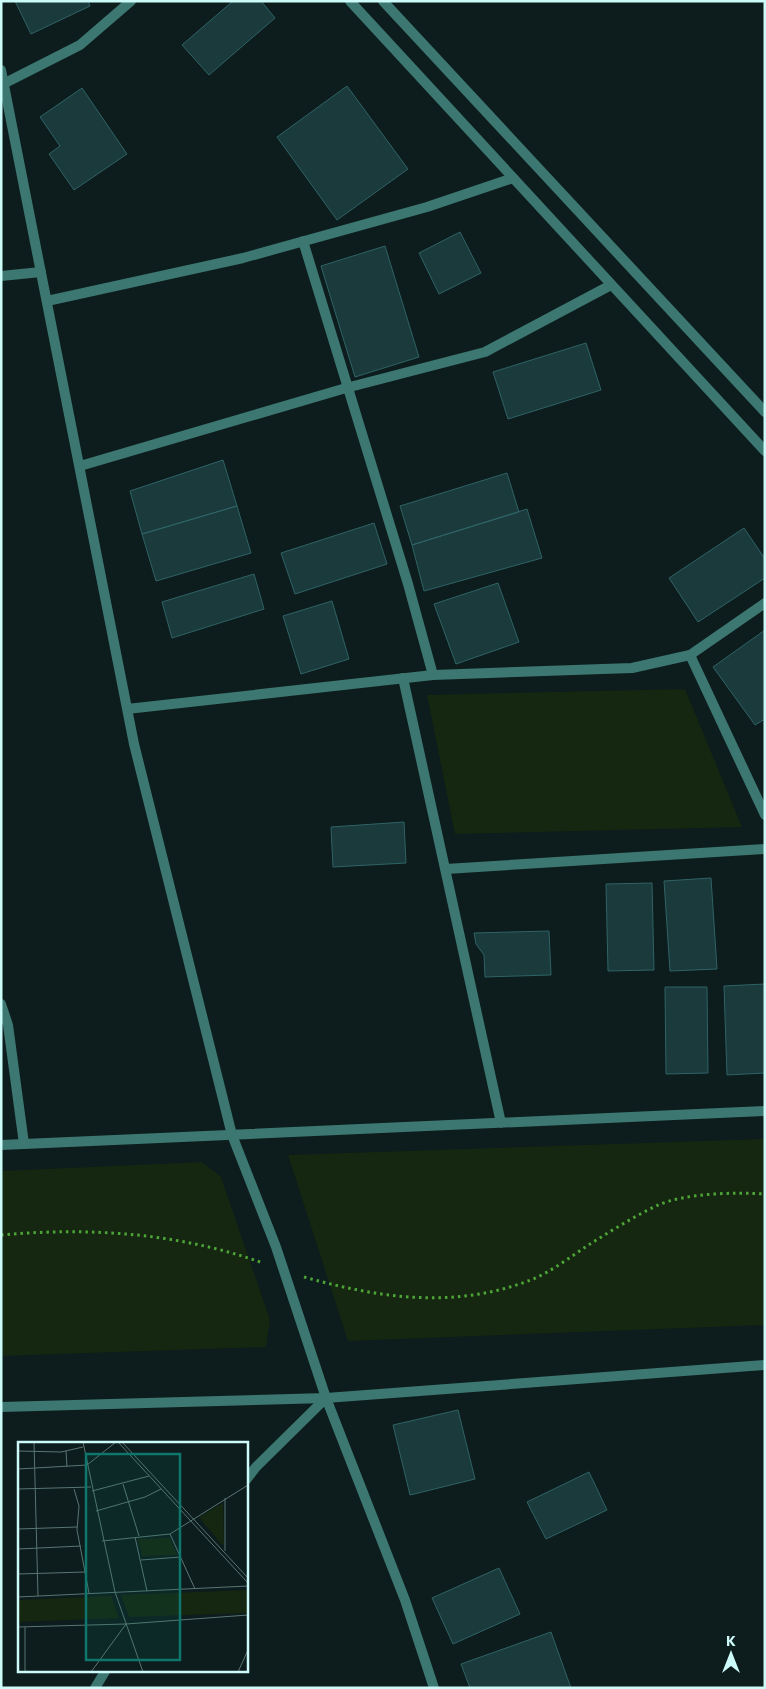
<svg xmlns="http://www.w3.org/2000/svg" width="766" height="1689" font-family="Commissioner,sans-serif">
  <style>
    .green { fill: #152611 }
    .building { fill: #1b3a3c; stroke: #2f6366 }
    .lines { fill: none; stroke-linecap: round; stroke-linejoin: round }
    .path { stroke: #4ea537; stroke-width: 3; stroke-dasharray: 2.5 4; stroke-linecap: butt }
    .minor { stroke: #3c7771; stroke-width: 10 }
    .tertiary { stroke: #3c7771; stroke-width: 10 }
    .inset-road { fill: none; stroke: #597574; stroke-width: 1 }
    .view { fill: #0f766e; fill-opacity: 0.15; stroke: #0f766e; stroke-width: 2.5 }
    .inset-edge { fill: none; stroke: #ccfbf9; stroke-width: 2.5 }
  </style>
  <rect width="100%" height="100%" fill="#0d1c1c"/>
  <path class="green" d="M685,689l57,138 -287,7 -28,-139z
    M765,1139v186l-417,16 -60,-186z
    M202,1162l19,15 49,143 -4,27 -265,9v-185z"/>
  <path class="building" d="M15,1h73l2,5 -59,28z
    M233,1h28l14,17 -66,57 -27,-30z
    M347,86l61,83 -71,51 -60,-83z
    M82,88l45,66 -53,36 -25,-36 11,-8 -20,-29z
    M460,232l21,41 -42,21 -20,-41z
    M385,246l34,111 -64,20 -34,-111z
    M586,343l15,47 -93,29 -15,-47z
    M223,460l14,46 -95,28 -12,-43z
    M507,473l12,39 -107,33 -12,-39z
    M237,506l14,47 -95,28 -14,-47z
    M527,509l15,49 -118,33 -12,-46z
    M374,523l13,41 -92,30 -14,-41z
    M744,528l21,31v19l-67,44 -29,-44z
    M254,574l10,35 -92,29 -10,-36z
    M498,583l21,59 -63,22 -22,-60z
    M332,601l17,58 -48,15 -18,-58z
    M765,630v89l-10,6 -42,-58z
    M404,822l2,41 -73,4 -2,-40z
    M711,878l6,91 -47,2 -6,-90z
    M652,883l2,87 -46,1 -2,-87z
    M549,931l2,44 -66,2 -1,-22 -8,-11 -2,-11z
    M765,984v89l-38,2 -3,-89z
    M665,987h42l1,86 -42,1z
    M458,1410l17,69 -65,16 -17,-70z
    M589,1472l18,38 -61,29 -19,-37z
    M499,1568l21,46 -67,30 -21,-46z
    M551,1632l20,56h-101l-9,-24z"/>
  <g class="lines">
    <path class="path" d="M1,1235c89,-8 178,-2 262,28
      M304,1277c75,21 149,32 224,4 22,-8 42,-24 62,-37 21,-13 43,-27 66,-38 28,-13 78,-14 109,-12"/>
    <path class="minor" d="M1,85l79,-40 51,-44
      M303,241l105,343 25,91
      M1,276l40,-4
      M47,301l196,-43 184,-51 86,-29
      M80,466l266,-78 139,-36 126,-67
      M690,655l75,160
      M403,678l98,445
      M446,869l319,-20
      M1,1004l7,21 16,119
      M1,1145l764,-34
      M1,1407l325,-9 439,-33"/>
    <path class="tertiary" d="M350,1l415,450
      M383,1l382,411
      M1,70l133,674 98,391 44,112 50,151 79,202 29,88
      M127,709l306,-34 199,-7 58,-13 75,-52
      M246,1480l10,-13 70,-69
      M95,1688l11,-18"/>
  </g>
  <g transform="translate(18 1442)">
    <rect width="230" height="230" fill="#0d1c1c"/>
    <path d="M205,61l1,41 -2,1 -23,-28zM152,96l7,17 -35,1 -4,-17zM230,148v23l-119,4 -8,-22zM93,154l8,22 -101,4v-22z" fill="#152611"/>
    <path class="inset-road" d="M16,0l4,154M65,0l32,150 28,80M100,0l130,141M104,0l126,136M0,9l43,1 22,-5M48,9l1,16M0,27l69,-4 29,-23M105,42l16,52M0,47l73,-2M56,47l5,17 -2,24 12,63M74,49l57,-15M78,69l49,-14 16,-8M0,87l59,-2M152,92l25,55M117,95l12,54M84,99l68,-7 78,-49M0,107l63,-3M207,109v-53M123,118l40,-3M0,132l67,-2M0,155l230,-11M0,185l108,-3 122,-9M7,230v-45M73,230l35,-48M220,230l10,-22"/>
    <path class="view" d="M68,12h94v206h-94z"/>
    <rect width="230" height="230" class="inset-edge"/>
  </g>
  <rect width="766" height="1689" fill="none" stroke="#ccfbf9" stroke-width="5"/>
  <g transform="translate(731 1654)" stroke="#0d1c1c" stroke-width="4" paint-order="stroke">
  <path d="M0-4L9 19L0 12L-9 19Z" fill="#ccfbf9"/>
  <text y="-8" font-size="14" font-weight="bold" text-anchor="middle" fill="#ccfbf9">K</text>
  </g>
</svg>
